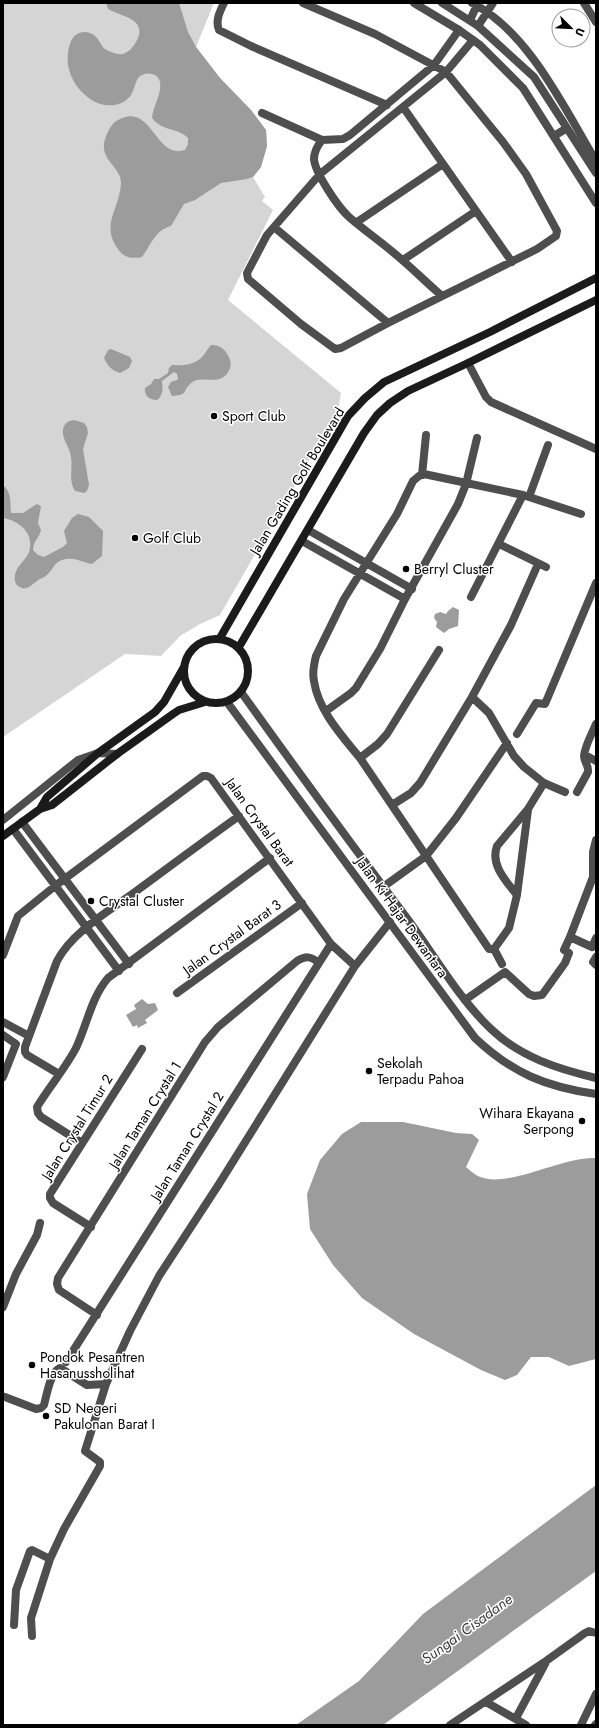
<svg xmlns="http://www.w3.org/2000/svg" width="599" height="1728" font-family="Jost,sans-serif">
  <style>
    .green { fill: #d5d5d5 }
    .water { fill: #9c9c9c }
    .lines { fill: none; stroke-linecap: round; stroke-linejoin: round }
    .minor { stroke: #4e4e4e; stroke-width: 8 }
    .tertiary { stroke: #4e4e4e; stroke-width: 8 }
    .secondary { stroke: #1b1b1b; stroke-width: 8 }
    .poi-dot { fill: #000; stroke: #fff; stroke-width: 1.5 }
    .labels { text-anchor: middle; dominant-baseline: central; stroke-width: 3; stroke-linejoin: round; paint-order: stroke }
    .poi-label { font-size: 14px; fill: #000; stroke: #fff; text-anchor: start }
    .street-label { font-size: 14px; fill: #000; stroke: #fff }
    .water-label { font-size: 15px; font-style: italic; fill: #3d3d3d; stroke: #fff }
  </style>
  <rect width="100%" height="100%" fill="#fff"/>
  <path class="green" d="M3,3h211l-18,44 24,31 31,32 15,20 1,16 -6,21 -8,10 12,20 -3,4 11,9 -45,90 113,93 -3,17 -118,205 -20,9 -20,12 -19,20 -36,-2 -122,83z"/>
  <path class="water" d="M106,3h73l9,29 8,15 24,31 31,32 15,20 1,16 -6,21 -8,10 -6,2 -26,4 -26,17 -11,4 -13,22c-16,4 -20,19 -29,31 -10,2 -18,1 -24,-8 -18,-25 2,-40 3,-66 0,-18 -26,-24 -14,-49 2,-5 6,-12 11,-14 34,-19 37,40 67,30l3,-6v-6c-11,-11 -25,-6 -36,-20 1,-12 10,-24 8,-36 -2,-10 -16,-11 -22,-4 -3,5 -4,12 -7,17 -9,13 -28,13 -41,4 -12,-9 -19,-19 -22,-34 -1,-8 0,-17 3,-24 5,-10 17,-12 25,-4 4,4 5,9 9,12 5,3 13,6 18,5 6,-2 10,-7 13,-12 13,-23 -14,-25 -28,-33z
    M211,345c6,0 11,2 14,6 4,5 7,11 5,17 -7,19 -24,8 -36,13 -5,3 -8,7 -10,12l-4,2 -8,1 -4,-9 3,-5 6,-2 1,-2 -1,-4 -3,-2 -12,9c1,7 1,15 -5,19 -8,0 -13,-5 -12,-12l6,-4 3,-5h5l9,-6 1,-5 3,-3c11,1 23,0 31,-9 3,-4 5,-8 8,-11z
    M111,349l19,8 2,4 -3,7 -9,5c-8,-2 -13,-8 -16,-15l4,-8z
    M74,420l10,3 3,4 1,6 -5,16 6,36 -2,6 -3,2 -9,-2c-7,-11 -2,-22 -4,-34 -1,-10 -9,-17 -8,-27 1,-7 5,-9 11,-10z
    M3,485c9,8 7,17 8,28h12l14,-9 4,2 -3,17 3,7c-2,9 -7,9 -8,20l5,5 6,2 19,-10 4,-4 -3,-12 8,-13 6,-4 11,3 14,14 -1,25 -10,8c-11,-2 -19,-8 -30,-4 -7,2 -9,9 -15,15 -3,3 -7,3 -10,6 -6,4 -10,11 -19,5 -3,-2 -4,-7 -3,-11 1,-9 11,-15 14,-23 6,-19 -10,-31 -26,-34z
    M453,607l6,3 -1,16 -9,3 -5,4 -8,-6 1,-5 -3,-4 1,-4 5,-2 6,2 2,-3z
    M142,999l6,5 7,-1 3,7 -13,10 2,3 -9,5 -1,-3 -4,2 -7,-12 10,-6 -2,-4z
    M361,1122h42l53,11 16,1 7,6 -13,27c4,3 8,7 12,9 28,14 84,-20 118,-18v201l-27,7 -20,-9h-18l-14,18 -12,5 -24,-10 -67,-36 -52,-36 -29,-33 -23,-36 -3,-35 13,-34 22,-26z
    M596,1485v86l-213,154h-87l63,-44 64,-67z"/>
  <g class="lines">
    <path class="minor" d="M224,3c-4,8 -9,18 -5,27l32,16 136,59
      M303,3l72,31 71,38 57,70 23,32 31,57 -1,5 -19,13 -149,74 -47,25 -6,1 -34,-25 -53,-45 -1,-6 20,-38 53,-61 126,-102 27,-32
      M472,3c57,29 92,105 124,158
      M584,3l12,19
      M470,20l8,-17
      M478,26l15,-23
      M403,107l109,155
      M262,113l60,27
      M357,222l86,-58
      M274,227l114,96
      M403,260l73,-49
      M442,296c-14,-12 -27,-25 -41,-37 -17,-15 -36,-28 -52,-42 -11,-10 -34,-44 -35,-58 0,-7 4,-14 8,-19l21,-1 7,-4 84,-70 25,-35
      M468,363l18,34 5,5 105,47
      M422,475l4,-40
      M529,497l19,-52
      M308,530l104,59
      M302,541l103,58
      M499,544l47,23
      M471,597l52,-102
      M472,697l17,16 25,43 10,11 20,16 21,9
      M326,711l25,-18 5,-5 24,-39 25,-50 53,-95 8,-20 11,-46
      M517,734l19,-31 9,1 51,-121
      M585,755l11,6
      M360,758l18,-14 9,-10 52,-84
      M544,783l-16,26 -31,37c-7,19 9,35 20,49l-8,33 -15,21h-5l-129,-191c-18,-22 -42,-48 -46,-77 -2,-8 0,-17 2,-25l28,-57 53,-85 16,-33 6,-5 5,-2 99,21 58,19
      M577,792l11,-20c1,-7 -4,-10 -4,-16 1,-11 8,-22 12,-32
      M392,805l19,-12 9,-10 52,-86 39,-72 27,-61
      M3,820l75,-60 20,-7 19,1
      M22,822l107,142
      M13,829l106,142
      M383,887l43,-31 30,-38 51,-75
      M517,895l11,-85
      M570,937l23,-60v-25l3,-12
      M494,949l8,15
      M3,955l15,-39 37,-30 148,-110h4l4,2 120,166 24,22
      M596,957l-3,5 3,3
      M177,993l125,-90
      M465,1000l40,-28 24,22 5,2 8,-1 23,-32 4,-10 -5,-3 6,-13 22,10 4,-9
      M3,1022l26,14
      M3,1035l13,9 -13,33
      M59,1074l-32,-19 -2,-3v-5l32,-86c15,-29 52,-50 78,-69 34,-25 69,-51 104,-76
      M82,1143l-41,-26 -3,-4 -1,-6c12,-20 28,-38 39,-59 11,-23 15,-50 32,-70l162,-120
      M91,1227l-38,-24 -3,-5v-4l92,-145
      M3,1307l13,-33 21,-39 3,-12
      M97,1315l-38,-25 -2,-6 1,-6 147,-236 13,-15 79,-66c9,-5 13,-5 21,1
      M66,1362l265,-418
      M5,1397l31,12 5,-1 3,-3c3,-11 6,-33 16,-37l27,17 19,-1
      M14,1625l2,-35 14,-39 2,-1 18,9
      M32,1636l-1,-18 19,-59 14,-30 36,-63v-4l-15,-11 21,-67 24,-53 29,-55 60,-92 136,-218 35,-44
      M486,1702l40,23
      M516,1718l30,-56
      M450,1725l96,-64 39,-28 4,-2 7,2
      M581,1725l15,-31
      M595,1725l1,-1"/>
    <path class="tertiary" d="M414,3l45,27 21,15 43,43 73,115
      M442,3l36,23 56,51 62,96
      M554,136l13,-8
      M241,692c55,77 111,153 168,229 25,34 51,79 82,108 29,28 67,40 105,49
      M227,702l248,336c37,35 71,49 121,56"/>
    <path class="secondary" d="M220,638l128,-222 17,-18 19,-16 106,-50 106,-54
      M184 671a32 32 0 1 1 64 0a32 32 0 1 1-64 0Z
      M239,647l125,-214 13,-18 13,-12 18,-12 60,-28 128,-63
      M40,809l7,-12 51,-44 57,-41 9,-10 20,-35
      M3,836l37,-27 12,-4 65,-51 56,-40 6,-4 26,-8"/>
  </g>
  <g class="poi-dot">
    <circle cx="214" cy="416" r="4"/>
    <circle cx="135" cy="538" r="4"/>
    <circle cx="406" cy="569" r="4"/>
    <circle cx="91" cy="901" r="4"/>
    <circle cx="369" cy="1071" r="4"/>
    <circle cx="582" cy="1121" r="4"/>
    <circle cx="32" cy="1365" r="4"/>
    <circle cx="46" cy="1416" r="4"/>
  </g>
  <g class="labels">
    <g class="poi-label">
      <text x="222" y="416">Sport Club</text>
      <text x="143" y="538">Golf Club</text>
      <text x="414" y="569">Berryl Cluster</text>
      <text x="99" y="901">Crystal Cluster</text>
      <text x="377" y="1063">Sekolah<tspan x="377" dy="16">Terpadu Pahoa</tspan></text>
      <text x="574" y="1113" text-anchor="end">Wihara Ekayana<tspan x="574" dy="16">Serpong</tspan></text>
      <text x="40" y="1357">Pondok Pesantren<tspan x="40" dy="16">Hasanussholihat</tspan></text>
      <text x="54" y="1408">SD Negeri<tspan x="54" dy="16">Pakulonan Barat I</tspan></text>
    </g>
    <g class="street-label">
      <text transform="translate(297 481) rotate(-59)">Jalan Gading Golf Boulevard</text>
      <text transform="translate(260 822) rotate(54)">Jalan Crystal Barat</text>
      <text transform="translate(402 917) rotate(54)">Jalan Ki Hajar Dewantara</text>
      <text transform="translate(232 937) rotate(-36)">Jalan Crystal Barat 3</text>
      <text transform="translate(145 1115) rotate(-58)">Jalan Taman Crystal 1</text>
      <text transform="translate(77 1127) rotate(-58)">Jalan Crystal Timur 2</text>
      <text transform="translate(187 1146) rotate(-58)">Jalan Taman Crystal 2</text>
    </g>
    <g class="water-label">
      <text transform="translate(467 1629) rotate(-36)">Sungai Cisadane</text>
    </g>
  </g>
  <rect width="599" height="1728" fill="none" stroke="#000000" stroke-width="8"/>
  <g transform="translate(571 28) rotate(114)"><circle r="19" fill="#ffffff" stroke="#999999"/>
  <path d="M0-3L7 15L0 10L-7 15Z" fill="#000000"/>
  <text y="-6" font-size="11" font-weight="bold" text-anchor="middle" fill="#000000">U</text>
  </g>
</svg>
